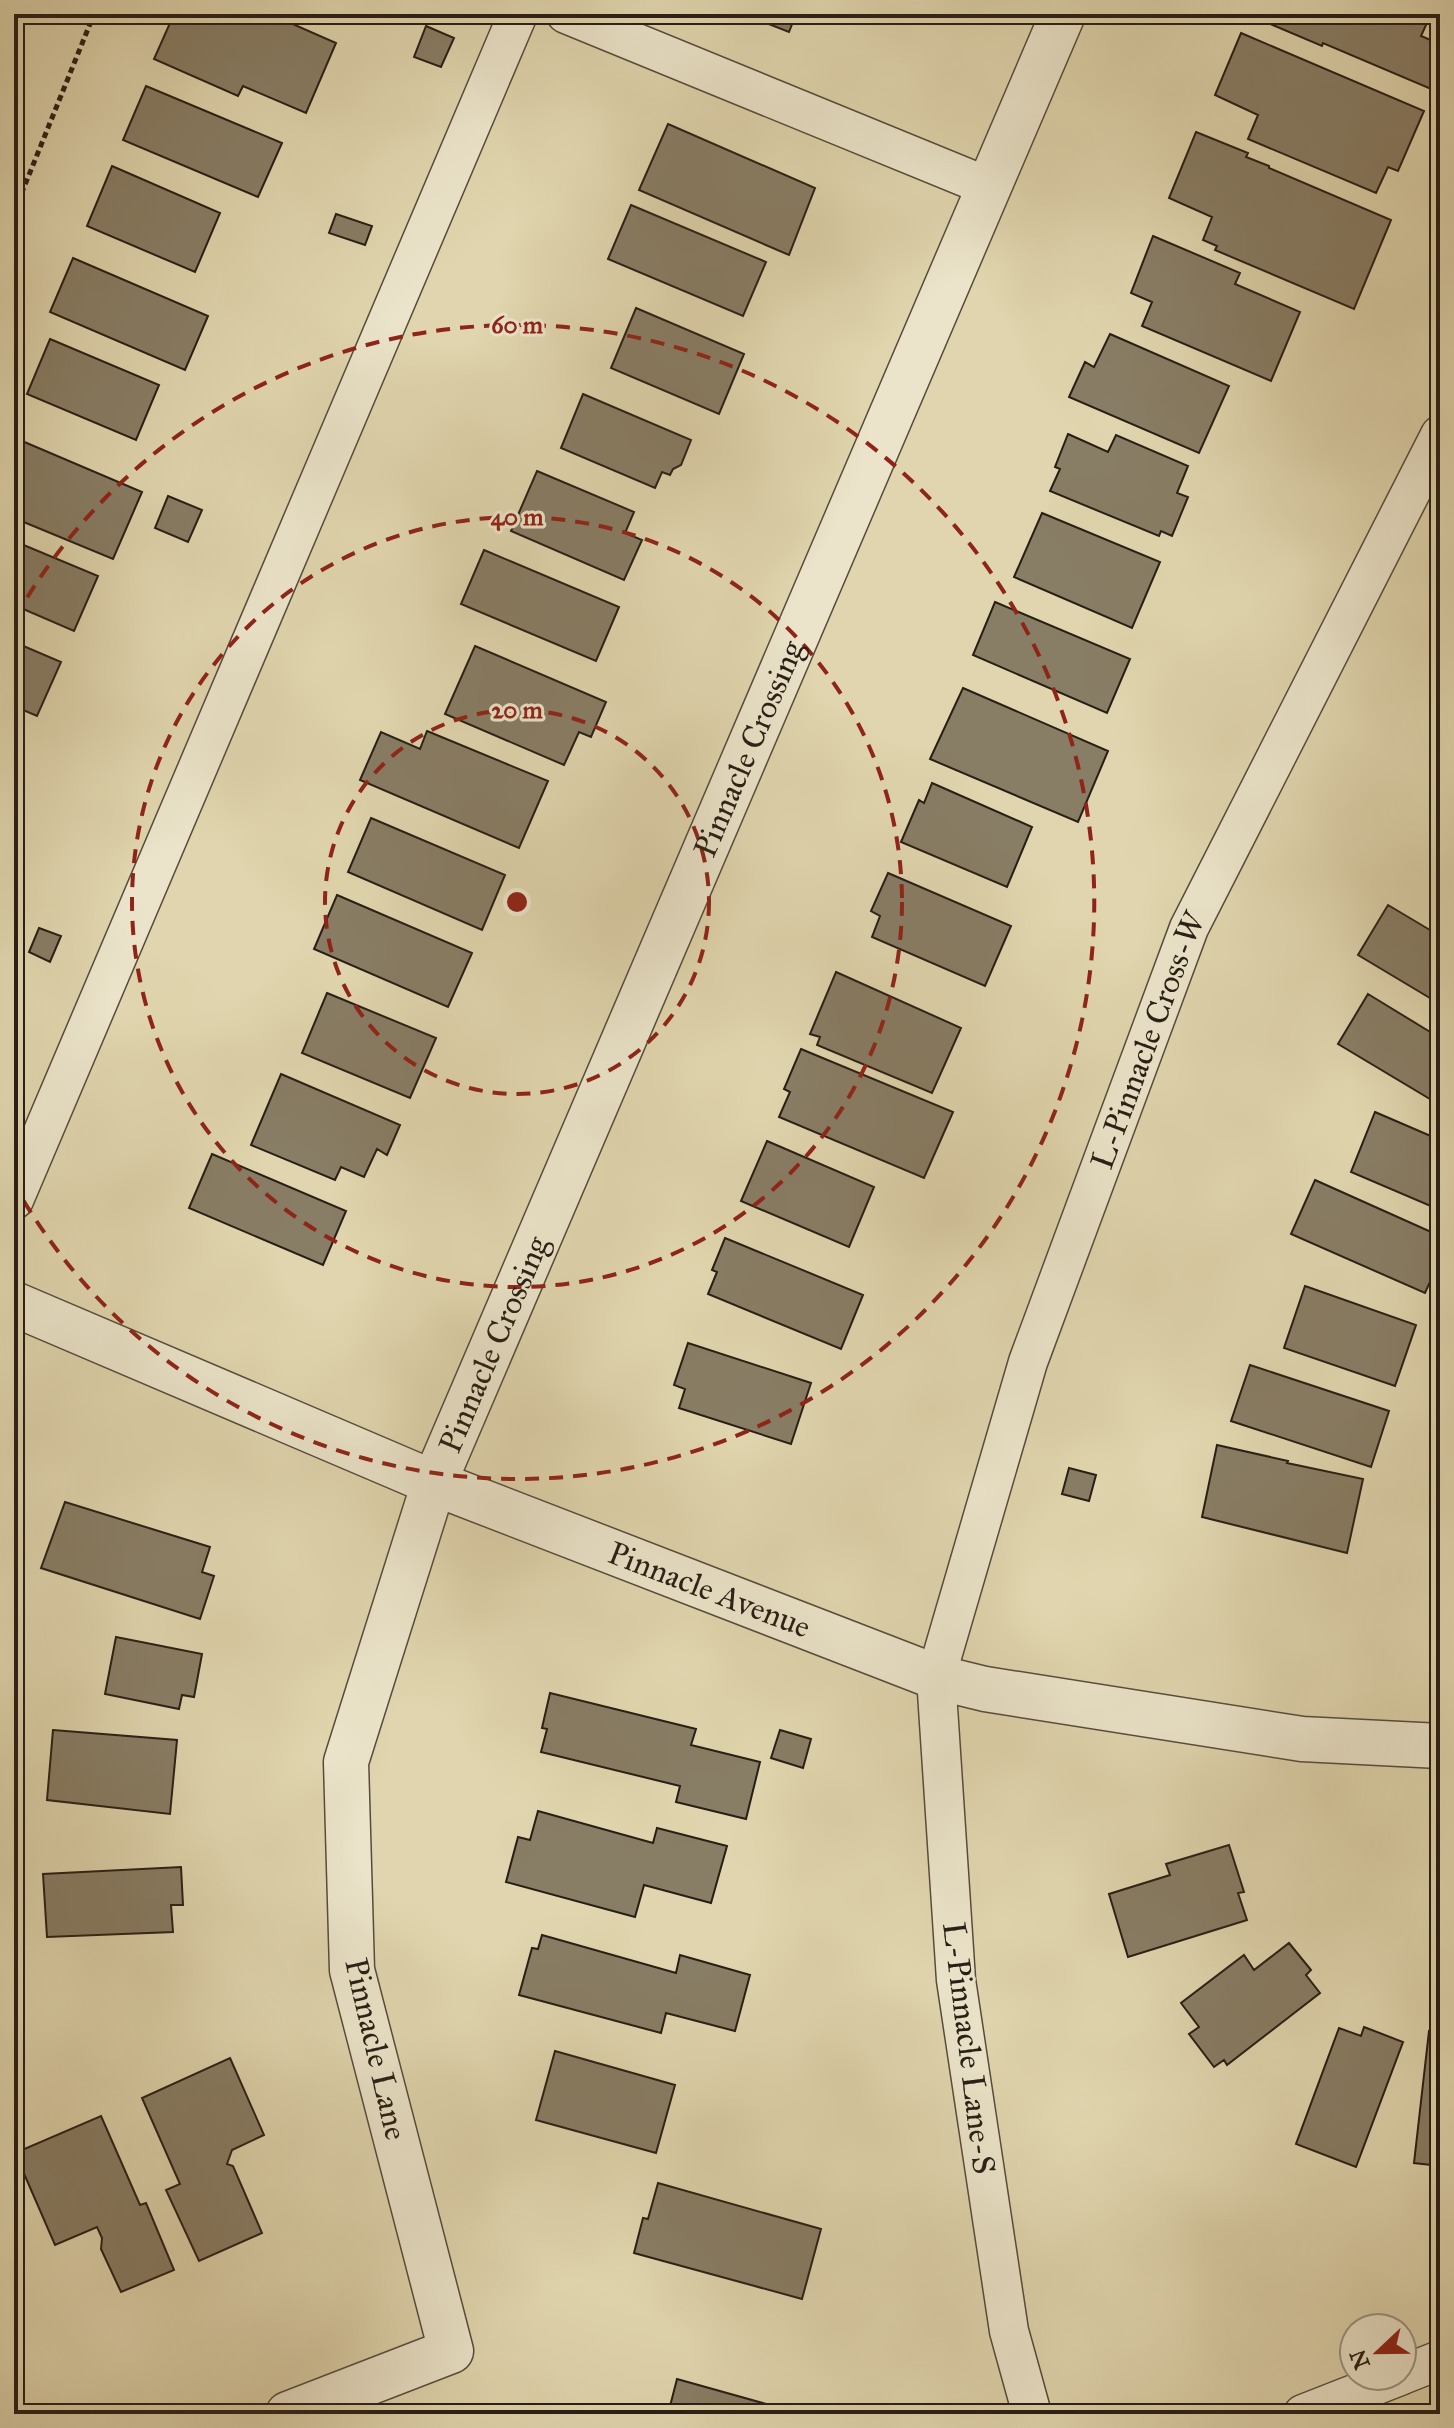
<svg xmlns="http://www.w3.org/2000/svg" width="1454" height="2428" font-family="'IM FELL Great Primer',serif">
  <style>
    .building { fill: #887d65; stroke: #281e15; stroke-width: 2 }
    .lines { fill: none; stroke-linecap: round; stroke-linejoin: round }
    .lane-casing { stroke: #564c3b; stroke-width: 41 }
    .street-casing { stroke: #564c3b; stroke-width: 47 }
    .path { stroke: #281e15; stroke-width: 5; stroke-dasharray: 6 4; stroke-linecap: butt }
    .lane { stroke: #ebe4ca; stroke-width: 38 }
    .street { stroke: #ebe4ca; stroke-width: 44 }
    .ring { fill: none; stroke: #8f2418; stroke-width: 4; stroke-dasharray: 14 10 }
    .labels { text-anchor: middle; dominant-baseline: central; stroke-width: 6; stroke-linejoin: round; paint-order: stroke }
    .street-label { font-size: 32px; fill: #281e15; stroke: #ebe4ca }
    .centre { fill: #8f2418; stroke: #ebe4ca; stroke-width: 4 }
    .ring-label { font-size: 24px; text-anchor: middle; font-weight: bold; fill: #8f2418; stroke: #ebe4ca; stroke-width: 6; stroke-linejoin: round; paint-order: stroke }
  </style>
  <rect width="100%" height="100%" fill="#e0d5ae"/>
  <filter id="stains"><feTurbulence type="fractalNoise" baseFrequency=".0025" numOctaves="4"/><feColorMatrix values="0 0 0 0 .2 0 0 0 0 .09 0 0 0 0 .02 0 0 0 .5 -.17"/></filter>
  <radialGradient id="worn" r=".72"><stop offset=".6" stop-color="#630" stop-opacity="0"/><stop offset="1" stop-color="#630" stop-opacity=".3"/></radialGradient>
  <path class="building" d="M174,14h96l66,29 -30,70 -63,-27 -5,10 -84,-37z
    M764,14h32l-7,18 -28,-11z
    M1258,14h173l-10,22 19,8v22l-9,23 -108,-46 -1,3 -66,-28z
    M426,26l28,12 -13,29 -27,-10z
    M1241,33l183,78 -26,60 -10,-4 -12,26 -128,-54 10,-24 -43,-20z
    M146,86l136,57 -24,54 -135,-57z
    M668,124l147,64 -26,67 -150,-65z
    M1196,132l52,21 -2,4 23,9v2l122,52 -37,89 -139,-59 2,-4 -14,-6 9,-23 -43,-19z
    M112,166l108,47 -25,59 -108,-46z
    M631,205l135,57 -23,54 -135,-57z
    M336,214l36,12 -7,19 -36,-12z
    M1153,236l87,37 -5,11 65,28 -29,69 -129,-55 10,-24 -21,-9z
    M73,258l135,58 -23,54 -135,-58z
    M636,308l108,46 -25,60 -108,-46z
    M1110,334l119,52 -30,67 -130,-56 16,-35 9,5z
    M50,339l109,46 -23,55 -109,-46z
    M583,394l108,46 -10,25 -8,4 -3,6 -8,-3 -7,16 -94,-40z
    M1068,434l40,18 8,-17 72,31 -11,27 11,4 -16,39 -11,-5 -2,5 -109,-45 10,-22 -5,-2z
    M15,438l127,54 -29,67 -99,-41z
    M537,471l97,41 -9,21 17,7 -18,40 -113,-49z
    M168,496l34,14 -14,32 -33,-14z
    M1042,513l118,49 -28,66 -118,-51z
    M14,541l84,35 -24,55 -60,-26z
    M484,550l135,57 -23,54 -135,-57z
    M995,602l135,57 -23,54 -134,-58z
    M14,642l47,20 -24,54 -23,-10z
    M475,646l131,56 -15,35 -12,-5 -15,33 -119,-51z
    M963,688l145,63 -30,71 -148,-63z
    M427,731l121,50 -29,67 -159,-68 21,-48 39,17z
    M932,783l100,44 -25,60 -106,-45 18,-42 5,3z
    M371,818l134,57 -23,55 -134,-58z
    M888,873l123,53 -26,60 -113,-49 8,-21 -9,-5z
    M337,895l135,58 -24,54 -134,-58z
    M1388,905l52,31v68l-82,-49z
    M39,928l22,8 -11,26 -21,-10z
    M836,972l125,56 -29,65 -115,-48 3,-8 -10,-3z
    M327,993l109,45 -26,60 -108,-45z
    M1368,994l72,44v67l-102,-61z
    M801,1049l152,63 -29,66 -145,-61 11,-25 -6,-3z
    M281,1074l119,51 -13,30 -10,-6 -13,28 -23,-10 -6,13 -84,-35z
    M1375,1112l65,28v70l-89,-38z
    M767,1141l107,46 -25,60 -108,-46z
    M212,1154l134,57 -23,54 -134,-57z
    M1315,1180l125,56v24l-15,33 -134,-59z
    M725,1238l138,57 -22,54 -133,-55 9,-22 -5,-2z
    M1305,1286l111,39 -21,61 -111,-38z
    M688,1343l123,40 -20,61 -112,-36 6,-19 -11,-4z
    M1250,1365l139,46 -18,56 -140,-46z
    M1217,1445l71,16 -1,2 76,16 -16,74 -145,-36z
    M1069,1468l27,7 -7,26 -27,-7z
    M65,1502l145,45 -8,25 12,4 -14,43 -159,-51z
    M116,1637l86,17 -8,43 -12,-2 -3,14 -74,-15z
    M550,1693l146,36 -5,16 69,17 -14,57 -70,-17 4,-16 -139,-34 6,-23 -5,-1z
    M53,1730l124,10 -7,74 -123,-14z
    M780,1730l31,9 -8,29 -32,-10z
    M538,1811l115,32 4,-15 70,18 -16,57 -67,-18 -9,32 -129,-35 12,-45 12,3z
    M1229,1845l15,47 -6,1 9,27 -119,37 -19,-63 61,-19 -4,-11z
    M181,1867l2,38h-12l2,27 -126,5 -4,-63z
    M542,1935l134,38 4,-18 70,20 -15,56 -69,-18 -5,20 -142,-38 13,-47 6,1z
    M1289,1943l22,27 -5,5 14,18 -93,72 -3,-5 -10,7 -25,-33 10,-7 -18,-24 63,-48 10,15z
    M1364,2027l39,15 -47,125 -60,-23 43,-116 22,8z
    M1429,2031l11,2v133l-26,-3z
    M555,2051l120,34 -19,68 -120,-33z
    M230,2058l34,77 -32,15 -5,14 6,2 29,67 -63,28 -33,-71 14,-6 -38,-86z
    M101,2116l39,89 6,-2 28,67 -53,22 -20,-43 1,-11 -5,-11 -42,18 -40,-92z
    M658,2183l163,46 -19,70 -168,-46 9,-35 5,1z
    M677,2379l125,35h-134z"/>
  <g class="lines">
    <defs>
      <g id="lane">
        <path d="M566,14l423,173"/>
        <path d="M14,1200l504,-1186"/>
        <path d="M1402,2375l38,-15"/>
        <path id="s1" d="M1032,2414l-23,-83 -53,-351 -20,-303 92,-315 161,-434 251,-493"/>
        <path d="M1303,2414l97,-38"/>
      </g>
      <g id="street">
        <path id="s2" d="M14,1304l420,179 502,194 49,12 317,50 138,7"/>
        <path id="s3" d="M288,2414l163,-63 -99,-381 -6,-208 88,-279 629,-1469"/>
      </g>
    </defs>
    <use href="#lane" class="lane-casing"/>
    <use href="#street" class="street-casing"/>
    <path class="path" d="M14,212l80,-198"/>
    <use href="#lane" class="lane"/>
    <use href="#street" class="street"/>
  </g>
  <g class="ring">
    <circle cx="517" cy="902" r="192"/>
    <circle cx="517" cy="902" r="385"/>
    <path d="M15 618A577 577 0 1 1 15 1186"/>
  </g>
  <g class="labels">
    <g class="street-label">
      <text stroke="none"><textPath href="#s3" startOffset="1868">Pinnacle Crossing</textPath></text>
      <text stroke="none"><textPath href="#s1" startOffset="1416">L-Pinnacle Cross-W</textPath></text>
      <text stroke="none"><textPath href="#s3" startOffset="1220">Pinnacle Crossing</textPath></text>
      <text stroke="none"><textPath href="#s2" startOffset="752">Pinnacle Avenue</textPath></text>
      <text transform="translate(969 2048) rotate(83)">L-Pinnacle Lane-S</text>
      <text transform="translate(376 2049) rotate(77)">Pinnacle Lane</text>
    </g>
  </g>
  <circle cx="517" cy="902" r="12" class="centre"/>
  <g class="ring-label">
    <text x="517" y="333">60 m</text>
    <text x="517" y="525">40 m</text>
    <text x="517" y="718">20 m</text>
  </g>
  <rect width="1454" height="2428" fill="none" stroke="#e0d5ae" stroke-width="48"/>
  <rect x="16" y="16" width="1422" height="2396" fill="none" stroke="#281e15" stroke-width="4"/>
  <rect x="24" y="24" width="1406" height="2380" fill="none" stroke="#281e15" stroke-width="2"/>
  <g transform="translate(1378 2352) rotate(248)"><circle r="38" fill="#ebe4ca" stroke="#9d9582" stroke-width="2"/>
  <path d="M0-6L14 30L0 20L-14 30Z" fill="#8f2418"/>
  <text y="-12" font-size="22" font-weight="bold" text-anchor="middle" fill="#281e15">N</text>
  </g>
  <rect width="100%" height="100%" filter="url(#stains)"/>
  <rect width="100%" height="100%" fill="url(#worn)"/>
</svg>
